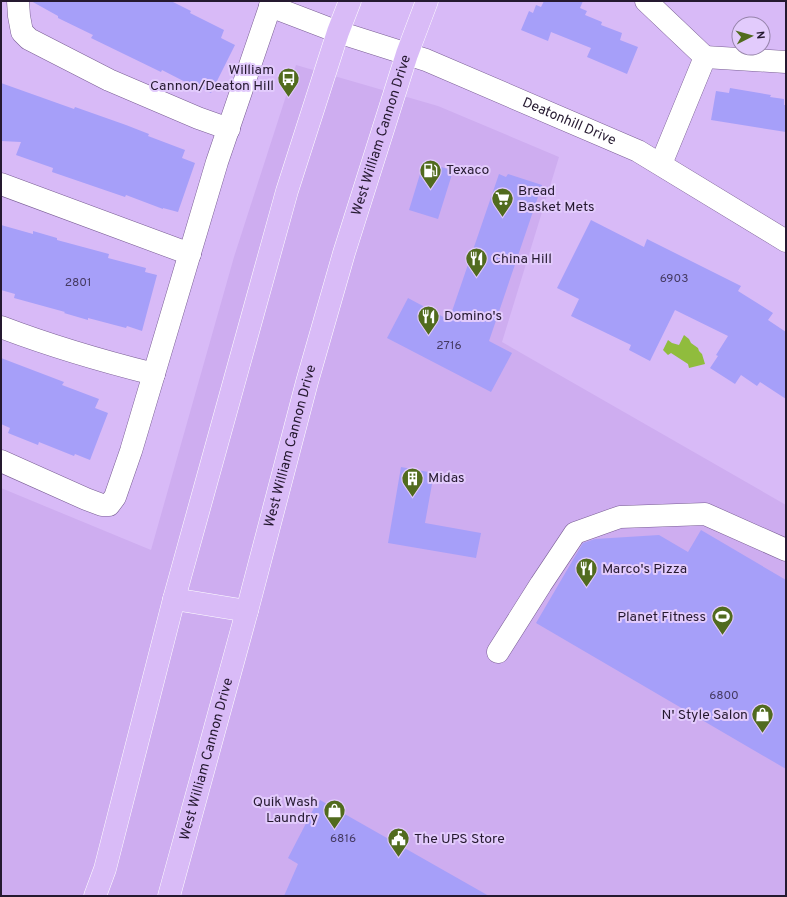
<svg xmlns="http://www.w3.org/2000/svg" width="787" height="897" font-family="Overpass,sans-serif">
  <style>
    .built { fill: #ceadf0 }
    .water { fill: #90bc3d }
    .building { fill: #a69ff9 }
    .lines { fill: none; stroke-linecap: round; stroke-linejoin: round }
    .minor-casing { stroke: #795e94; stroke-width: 23 }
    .major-casing { stroke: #fff; stroke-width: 23 }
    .minor { stroke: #fff; stroke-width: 22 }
    .major { stroke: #d9bbf7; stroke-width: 22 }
    .labels { text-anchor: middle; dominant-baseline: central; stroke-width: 4; stroke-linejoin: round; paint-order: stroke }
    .number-label { font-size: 12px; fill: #453a62 }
    .poi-label { font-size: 14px; fill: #251930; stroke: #e2cbfc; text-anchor: start }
    .street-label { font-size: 14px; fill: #251930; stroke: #e2cbfc }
  </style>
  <rect width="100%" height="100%" fill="#d8baf7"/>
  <path class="built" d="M296,65l142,41 121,51 -57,185 284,163v391h-785v-408l150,62 83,-293z"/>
  <path class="water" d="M684,335l5,4 2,4 7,5 1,3 3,3 3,10 -16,4 -1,-4 -17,-11 -3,2 -5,-5 5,-10 4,3 7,2z"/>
  <path class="building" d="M31,1h140l20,10 -1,2 34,17 -3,8 14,7 -24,48 -13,-7 -1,2 -35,-18 -1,2 -70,-34 2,-3 -35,-17v-2z
    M544,1h39l-3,7 7,3 -2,4 17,7 -1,3 21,8 -2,7 18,7 -11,27 -40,-17 4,-9 -40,-16 -3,9 -27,-11 8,-19 4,2 3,-8 5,2z
    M1,83l73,26 1,-2 51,18 23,9 -1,2 37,14 -3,8 13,5 -17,49 -15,-4v1l-37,-14 -1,2 -73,-25 1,-4 -37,-13 5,-13 -20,-1z
    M730,88l41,7 -1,2 14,2v6h2v27l-75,-12 5,-29 13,2z
    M424,161l29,10 -15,48 -29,-9z
    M499,174l7,3 2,-3 34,11 -53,156 23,12 -21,39 -104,-54 21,-40 41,22z
    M591,220l53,27 3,-8 94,47 -3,5 35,22 -5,7 18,12v67l-26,-17 -3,4 -16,-11 -6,9 -25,-16 8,-12 -2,-1 12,-19 -53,-26 -25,51 -21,-11 2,-5 -60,-29 8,-17 -22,-11z
    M1,225l32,9v-3l24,7v2l52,14 -1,4 38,10 -1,4 12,3 -15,56 -15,-5 -1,2 -38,-10v2l-24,-7 1,-1 -51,-14 1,-4 -14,-4z
    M1,358l63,24 -2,3 37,14 -4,9 13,5 -18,47 -15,-6 -1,2 -35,-14 -1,3 -30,-12 2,-5 -9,-4z
    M401,467l33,6 -9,50 56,10 -5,25 -88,-15z
    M701,530l85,50v189l-250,-146 38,-65 9,-15 12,-4 64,-4 29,17z
    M320,800l169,96h-205l14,-32 -10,-6 27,-52 2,1z"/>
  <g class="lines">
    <defs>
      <g id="minor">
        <path d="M18,1l1,15 3,16 7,7 80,41 89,38 31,11"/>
        <path d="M646,1l59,56 -44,107"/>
        <path id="s1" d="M270,6l68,26 88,28 212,91 148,90"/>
        <path d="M705,57l81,5"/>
        <path d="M1,184l189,70"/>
        <path d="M1,327c50,19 101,34 153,47"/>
        <path d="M1,461l85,38 16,6h7l6,-8 16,-46 86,-289 55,-161"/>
        <path d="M498,652l43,-68 34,-51 45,-16 85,-3 81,36"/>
      </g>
      <g id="major">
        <path d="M174,599l73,12"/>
        <path d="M95,896l10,-27 69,-270 113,-408 51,-159 12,-31"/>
        <path id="s2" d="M169,896l78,-285 60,-229 37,-129 63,-199 20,-53"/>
      </g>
    </defs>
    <use href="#minor" class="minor-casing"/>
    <use href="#major" class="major-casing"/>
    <use href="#minor" class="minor"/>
    <use href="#major" class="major"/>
  </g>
  <defs>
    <symbol id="bus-pin" viewBox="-11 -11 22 30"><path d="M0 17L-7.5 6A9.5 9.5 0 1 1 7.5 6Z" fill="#516b1e" stroke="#e2cbfc"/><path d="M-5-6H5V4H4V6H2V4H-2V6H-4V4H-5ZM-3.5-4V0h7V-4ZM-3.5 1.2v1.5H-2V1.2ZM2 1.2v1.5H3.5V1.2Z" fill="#fff"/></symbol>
    <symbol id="fuel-pin" viewBox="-11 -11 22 30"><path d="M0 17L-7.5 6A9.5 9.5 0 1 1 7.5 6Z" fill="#516b1e" stroke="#e2cbfc"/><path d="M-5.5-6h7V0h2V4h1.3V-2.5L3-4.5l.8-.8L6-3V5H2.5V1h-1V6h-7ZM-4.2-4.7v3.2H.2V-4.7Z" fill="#fff"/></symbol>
    <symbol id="supermarket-pin" viewBox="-11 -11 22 30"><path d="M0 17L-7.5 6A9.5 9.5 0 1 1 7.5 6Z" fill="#516b1e" stroke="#e2cbfc"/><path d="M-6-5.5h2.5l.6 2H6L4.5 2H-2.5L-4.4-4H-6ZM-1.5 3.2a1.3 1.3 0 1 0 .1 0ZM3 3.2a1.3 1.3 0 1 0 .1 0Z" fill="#fff"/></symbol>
    <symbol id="restaurant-pin" viewBox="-11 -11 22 30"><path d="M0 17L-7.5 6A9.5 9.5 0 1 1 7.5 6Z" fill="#516b1e" stroke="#e2cbfc"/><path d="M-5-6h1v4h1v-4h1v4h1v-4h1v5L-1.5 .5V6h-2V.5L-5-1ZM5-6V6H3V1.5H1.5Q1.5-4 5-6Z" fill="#fff"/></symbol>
    <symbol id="building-pin" viewBox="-11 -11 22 30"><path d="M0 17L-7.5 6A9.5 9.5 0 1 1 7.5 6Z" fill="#516b1e" stroke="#e2cbfc"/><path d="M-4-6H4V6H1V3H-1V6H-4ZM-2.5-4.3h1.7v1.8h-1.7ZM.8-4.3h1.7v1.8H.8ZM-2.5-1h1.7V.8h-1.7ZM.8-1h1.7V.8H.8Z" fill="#fff"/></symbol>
    <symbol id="stadium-pin" viewBox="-11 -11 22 30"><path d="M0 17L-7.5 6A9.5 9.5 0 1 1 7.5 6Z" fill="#516b1e" stroke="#e2cbfc"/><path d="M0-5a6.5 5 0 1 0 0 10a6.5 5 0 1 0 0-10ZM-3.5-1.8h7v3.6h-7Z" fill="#fff"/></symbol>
    <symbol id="shop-pin" viewBox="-11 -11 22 30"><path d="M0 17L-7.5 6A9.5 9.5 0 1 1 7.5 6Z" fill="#516b1e" stroke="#e2cbfc"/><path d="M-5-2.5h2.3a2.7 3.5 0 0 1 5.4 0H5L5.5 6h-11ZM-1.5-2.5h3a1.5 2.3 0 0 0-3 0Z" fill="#fff"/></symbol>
    <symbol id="civic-pin" viewBox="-11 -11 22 30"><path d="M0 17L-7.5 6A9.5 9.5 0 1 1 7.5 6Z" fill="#516b1e" stroke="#e2cbfc"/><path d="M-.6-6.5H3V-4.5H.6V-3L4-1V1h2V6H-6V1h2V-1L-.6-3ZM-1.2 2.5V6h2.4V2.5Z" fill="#fff"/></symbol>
  </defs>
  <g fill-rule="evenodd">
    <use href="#bus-pin" x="276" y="66" width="25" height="34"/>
    <use href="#fuel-pin" x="418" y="158" width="25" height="34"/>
    <use href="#supermarket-pin" x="490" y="186" width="25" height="34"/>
    <use href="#restaurant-pin" x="464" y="246" width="25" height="34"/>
    <use href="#restaurant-pin" x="416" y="304" width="25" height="34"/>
    <use href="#building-pin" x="400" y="466" width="25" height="34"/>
    <use href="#restaurant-pin" x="574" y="556" width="25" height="34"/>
    <use href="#stadium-pin" x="710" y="604" width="25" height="34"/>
    <use href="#shop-pin" x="750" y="702" width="25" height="34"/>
    <use href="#shop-pin" x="322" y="798" width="25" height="34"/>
    <use href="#civic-pin" x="386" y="826" width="25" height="34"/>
  </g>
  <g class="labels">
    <g class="number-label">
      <text x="674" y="279">6903</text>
      <text x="78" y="283">2801</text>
      <text x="449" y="346">2716</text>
      <text x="724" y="696">6800</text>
      <text x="343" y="839">6816</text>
    </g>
    <g class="poi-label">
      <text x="274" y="70" text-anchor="end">William<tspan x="274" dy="16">Cannon/Deaton Hill</tspan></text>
      <text x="446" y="170">Texaco</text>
      <text x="518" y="191">Bread<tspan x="518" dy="16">Basket Mets</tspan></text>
      <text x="492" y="259">China Hill</text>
      <text x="444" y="316">Domino's</text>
      <text x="428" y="478">Midas</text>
      <text x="602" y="569">Marco's Pizza</text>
      <text x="706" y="617" text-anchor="end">Planet Fitness</text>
      <text x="748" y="715" text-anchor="end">N' Style Salon</text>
      <text x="318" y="802" text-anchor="end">Quik Wash<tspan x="318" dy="16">Laundry</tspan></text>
      <text x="414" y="839">The UPS Store</text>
    </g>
    <g class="street-label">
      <text stroke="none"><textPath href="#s1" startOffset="321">Deatonhill Drive</textPath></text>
      <text stroke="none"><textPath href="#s2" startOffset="790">West William Cannon Drive</textPath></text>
      <text stroke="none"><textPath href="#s2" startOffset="466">West William Cannon Drive</textPath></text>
      <text stroke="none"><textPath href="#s2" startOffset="142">West William Cannon Drive</textPath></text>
    </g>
  </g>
  <rect width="787" height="897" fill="none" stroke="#251930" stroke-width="4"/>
  <g transform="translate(751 36) rotate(84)"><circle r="19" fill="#e2cbfc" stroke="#9684aa"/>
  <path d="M0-3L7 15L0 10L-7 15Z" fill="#516b1e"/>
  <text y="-6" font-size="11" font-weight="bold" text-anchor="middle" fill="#251930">N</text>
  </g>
</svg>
